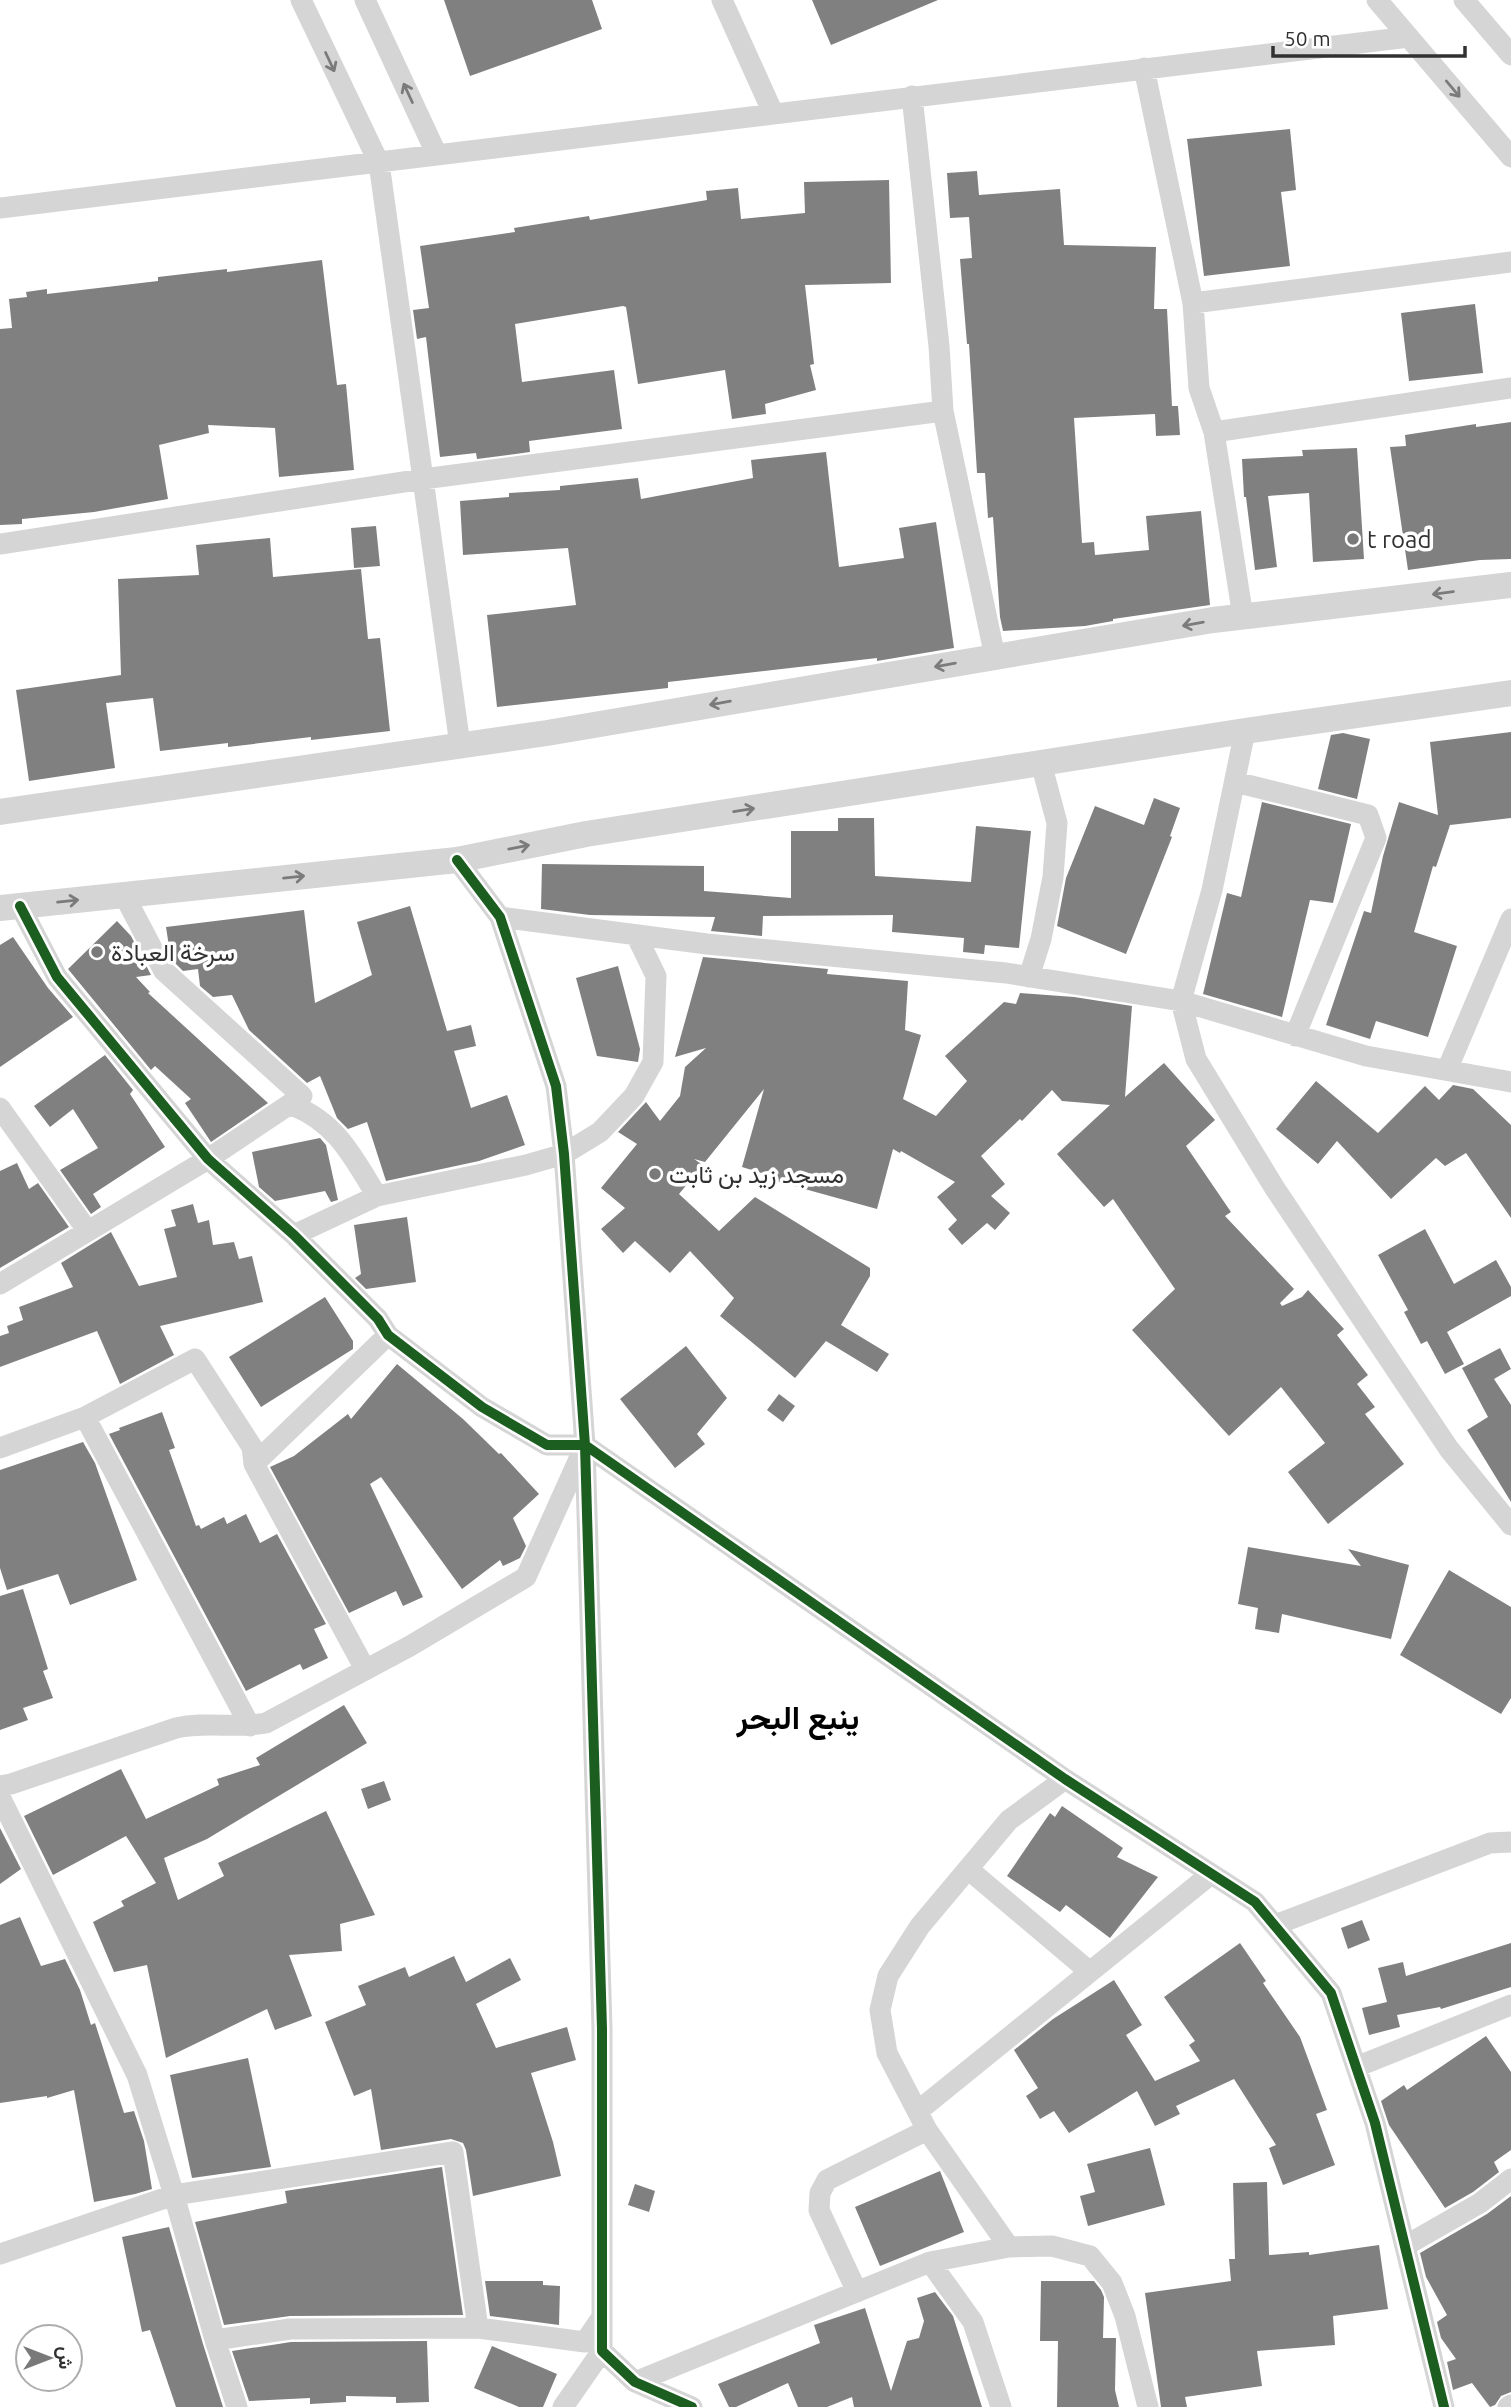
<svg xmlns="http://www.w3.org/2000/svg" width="1511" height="2407" font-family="Ubuntu,Vazirmatn,sans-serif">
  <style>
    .building { fill: #808080 }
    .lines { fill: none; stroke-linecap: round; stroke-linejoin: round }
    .minor { stroke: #d5d5d5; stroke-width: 21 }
    .tertiary { stroke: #d5d5d5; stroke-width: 26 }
    .cycleway-casing { stroke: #fff; stroke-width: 15 }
    .cycleway { stroke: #1b5e20; stroke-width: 10 }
    .oneway { stroke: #7b7b7b }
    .poi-dot { fill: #797979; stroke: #fff; stroke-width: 2.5 }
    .labels { text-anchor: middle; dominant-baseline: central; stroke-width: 7; stroke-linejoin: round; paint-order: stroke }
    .poi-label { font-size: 24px; fill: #313131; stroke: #fff; text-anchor: start }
    .district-label { font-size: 32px; font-weight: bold; fill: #000; stroke: #fff }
  </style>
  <rect width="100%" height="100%" fill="#fff"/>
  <path class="building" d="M444,0h148l10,29 -132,47z
    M812,0h126l-107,45z
    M1290,129l6,61 -15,2 9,74 -86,10 -17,-137z
    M977,171l2,24 81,-6 4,56 92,2 -2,62h13l5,97h6l2,29 -24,1 -1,-22 -81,4 8,125 12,-1 1,13 54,-5 -3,-34 55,-5 9,94 -97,14v2l-28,5 -82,5 -3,-14 -7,-100 -5,1 -3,-45h-8l-8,-129h-2l-7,-85 12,-1 -3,-41 -19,1 -3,-45z
    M889,180l2,103 -86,2 9,79 -4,1 6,25 -51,14 1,10 -34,5 -7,-49 -87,14 -12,-77 -3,-1 -108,18 7,58 92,-12 8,59 -93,12 1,11 -53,7 -1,-6 -36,4 -14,-120 -9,2 -4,-29 16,-2 -9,-62 95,-14 -1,-4 75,-12 1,4 117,-20 -1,-9 32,-3 3,31 64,-6 -1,-31z
    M322,260l15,125 9,-1 8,86 -75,7 -4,-49 -67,-3 1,8 -50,12 9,54 -74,13 -72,7v5l-22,1v-196l12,-1 -3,-29 18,-2 -1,-5 21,-3v5l111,-13v-4l69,-8v3z
    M1475,304l8,69 -74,8 -8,-68z
    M1511,422v137l-31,1 -72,10 -18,-123 16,-1 -1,-11 71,-11v3z
    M1357,448l7,111 -51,3 -4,-69 -41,3 9,71 -22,3 -9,-73h-2l-2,-38 61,-3 -1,-6z
    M826,452l13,115 65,-9 -5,-30 37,-6 18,126 -77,13v-3l-209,24v6l-171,19 -10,-92 89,-10 -8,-57 -105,7 -3,-54 49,-4v-4l51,-3v-4l78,-8 3,21 112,-21 -2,-18z
    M376,526l4,40 -26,2 -3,-40z
    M270,538l3,39 88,-8 7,70 12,-1 10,93 -79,9v-3l-83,10v-4l-68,8 -7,-53 -47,5 9,65 -86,13 -13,-91 105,-15 -3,-96 81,-4 -3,-30z
    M1511,732v86l-61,7 -14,42 -3,-1 -19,66 43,14 -29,91 -52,-16 -6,18 -44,-14 38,-114 7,2 12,-57 16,-54 39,13 -8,-73z
    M1343,733l27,6 -13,60 -39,-10 13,-54z
    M1154,798l26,10 -10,28 2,1 -46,117 -69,-28 9,-48 29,-72 49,19z
    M1262,802l89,22 -18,79 -23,-3 -28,117 -79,-23 24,-101 14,4z
    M838,818h36l1,58 96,6 5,-56 55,5 -12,117 -34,-3 -1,9 -21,-2 1,-14 -72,-6 1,-17 -130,1 -1,20 -51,-5 4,-14 -125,-2 -49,-6 1,-45 162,2v25l87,7v-67h47z
    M410,906l37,125 24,-6 5,21 -22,5 17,57 36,-13 18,50 -46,16 -93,20 -19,-59 -19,7 -11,-11 -17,-42 -13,7 -58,-53 -17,-35 -19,2 -13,-11 -2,-17 -15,2 -8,-8 -5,-10 -4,-26 138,-17 11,93 57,-28 -15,-53z
    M117,921l14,15 20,39 -15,2 14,15 -2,1 120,110 -57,39 -26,-39 6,-4 -36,-33 -4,4 -83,-101z
    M13,937l35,51 25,29 -73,50v-122z
    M703,957l125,12 -1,5 81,7 -3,49 16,5 -18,64 33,17 31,-35 -22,-25 59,-54 12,2 4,-11 54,4 58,9 -7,91 39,-34 51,57 -29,26 45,66 -6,4 69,73 -14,14 2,3 20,-9 6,-7 36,39 -7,6 31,40 -11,9 18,23 -10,7 39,50 -76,60 -40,-52 37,-29 -44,-56 -52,49 -97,-106 43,-41 -62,-90 -9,8 -47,-53 53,-49 -48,-4 -10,-11 -30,31 -2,-2 -39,37 24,28 -14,12 19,17 -15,17 -8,-7 -25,22 -14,-16 9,-9 -20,-23 18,-15 -54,-31 -1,2 -7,-4 -16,60 -105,-29 3,-3 -33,-10 22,-78 -59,73 -11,-3 9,6 -24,29 40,37 36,-34 115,71v8l-29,49 48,29 -12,18 -51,-31 -31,37 -75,-62 14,-18 -44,-47 -20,22 -35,-32 -12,12 -22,-24 24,-21 -24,-20 36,-44 -19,-12 28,-30 14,19 20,-25 5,-29 21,-19 -31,9z
    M618,966l22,83 -2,13 -41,-6 -21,-78z
    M105,1055l28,35 -3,4 35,53 -72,47 8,13 -10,7 -31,-44 38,-22 -25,-39 -23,18 -16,-21z
    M1316,1081l62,52 47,-47 14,14 14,-15 20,4 38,36v93l-45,-65 -21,13 -9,-8 -45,41 -54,-58 -19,23 -42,-35z
    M320,1138l6,7 12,55 -7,2 -6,-11 -50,10 -16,-14 -7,-35z
    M17,1163l12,26 9,-6 31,44 -69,41v-97z
    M193,1204l5,19 11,-3 4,25 21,-3 5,17 13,-3 11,46 -103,24 14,29 -54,29 -23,-53 -97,36v-31l9,-3 -2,-7 16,-6 -4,-13 54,-20 -12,-24 50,-31 28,54 38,-9 -13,-48 12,-3 -5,-16z
    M407,1217l9,65 -50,7 -11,-11 6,-4 -7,-49z
    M1425,1229l29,55 42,-24 15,27v9l-64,36 17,32 -19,10 -18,-33 -6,3 -17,-32 4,-2 -30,-55z
    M325,1297l28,44v8l-92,58 -32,-50z
    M686,1346l41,52 -30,36 8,10 -30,24 -55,-69z
    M1500,1348l11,21 -17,10 17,26v97l-44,-72 21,-13 -26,-49z
    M397,1364l66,55 36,35 2,-1 38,41 -26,24 13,28 -6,12 -17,8 -3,-6 -38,29 -81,-112 -11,7 53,113 -20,9 -7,-15 -47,22 -79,-146 24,-11 54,-42 3,5z
    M779,1394l16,12 -12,16 -16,-12z
    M162,1412l13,36 -6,2 27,76 3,-1 2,4 23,-12 3,7 19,-10 14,29 17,-9 49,90 -12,5 14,29 -25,12 -3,-6 -54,27 -137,-257 11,-4 -1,-2z
    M83,1442l12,21 42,117 -67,25 -12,-31 -51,16 -7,-22v-98z
    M1248,1547l113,19 -13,-17 61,16 -18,74 -109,-25 -3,19 -24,-4 3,-21 -20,-4z
    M1449,1570l62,37v91l-10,16 -101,-59z
    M23,1589l25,80 -5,2 10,27 -30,10 5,12 -28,10v-134z
    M344,1705l23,38 -160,96 -43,19 14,42 46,-24 -6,-13 108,-52 49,104 -35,9 2,27 -53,4 23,61 -37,14 -8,-21 -101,49 -19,-93 -33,7 -21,-50 31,-16 -3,-5 35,-18 -30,-47 -73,39 -29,-59 97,-47 25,50 73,-34 -2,-6 43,-14 -4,-7z
    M384,1781l7,19 -23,9 -7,-20z
    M1062,1806l61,42 -6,9 41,20 -48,61 -44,-33 -6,7 -53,-36 43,-63 5,4z
    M0,1828l21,41 -21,15z
    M20,1917l21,49 24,-7 15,31 11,35 4,-2 29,90 10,-2 10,30 8,48 -17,5 -41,8 -20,-112 -27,8v-2l-47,7v-178z
    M1362,1920l8,20 -22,9 -7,-21z
    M1240,1943l26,38 -3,2 37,54 27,73 -11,4 19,51 -52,20 -14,-37 7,-3 -42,-66 -58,27 4,8 -25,12 -18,-35 -68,42 -15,-22 -14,8 -14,-23 12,-8 -24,-38 39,-31 61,-39 28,45 -16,10 29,46 45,-20 -11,-16 6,-4 -31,-44z
    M1511,1943v44l-70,22 -1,-2 -43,8 3,12 -31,8 -7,-27 25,-6 -9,-34 25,-6 3,14z
    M454,1956l12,26 44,-24 11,22 -45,24 20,44 71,-21 9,33 -45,13 22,69 8,34 -88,20 -7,-46 -3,-7 -12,-4 -70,11 -10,-61 -17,7 -29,-74 41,-17 -8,-19 47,-19 4,10z
    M1486,2036l25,36v78l-17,12 5,10 -26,20 -28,16 -56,-83 -8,-24 23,-16 3,5z
    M248,2058l23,109 -79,11 -22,-103z
    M1150,2148l15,57 -77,21 -8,-30 15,-4 -8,-28z
    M442,2167l21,148 -173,1 -66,9 -29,-103 92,-19 -2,-12z
    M940,2171l24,61 -84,34 -25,-59z
    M1267,2182l2,73 40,-3v3l70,-10 9,64 -55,7 2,29 -78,6 5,35 -77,11 2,10h-26l-16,-114 86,-12 -2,-22h6l-2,-76z
    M635,2184l20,7 -6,21 -21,-7z
    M1511,2196v196l-10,4 -6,9 -5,2 -18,-24 -19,7 -6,-28 9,-3 -15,-21 -4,-16 10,-7 -21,-38 -6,-24 67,-39z
    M169,2227l34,117 20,63h-47l-26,-77 -8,2 -20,-95z
    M485,2281h58v4l17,1 -1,39 -69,-9z
    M1041,2281h53l7,9 3,7 -1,41h13l-1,52 4,17h-62l1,-66h-18z
    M935,2292l18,24 29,91h-128l-2,-10 -25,10h-29l-10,-24 -52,24h-7l-11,-23 102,-41 -6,-18 51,-17 26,83 16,-50 12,-3 5,-17 -7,-23z
    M427,2341l2,61 -33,1v-6l-50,-1v6l-36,2v-6l-61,3 -17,-50 59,-9z
    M492,2346l65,28 -14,33h-24l-45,-19z"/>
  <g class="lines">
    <path class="minor" d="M301,0l78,163 81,582
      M365,0l72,155
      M722,0l51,113
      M1377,0l134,157
      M1464,0l47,55
      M1144,68l49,235 6,85 15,44 29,185
      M912,96l27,250 4,65 52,246
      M0,208l1409,-171
      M1193,303l318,-41
      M1214,432l297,-44
      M0,544l423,-65 520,-68
      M1245,731l-33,159 -31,111 15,58 78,128 175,262 62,76
      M1235,782l133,33 8,23 -81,198
      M457,860l43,57 56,169 8,68 21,291 17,584v322l33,31 57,25
      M124,895l40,76 138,125 -8,10c43,17 60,53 83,90
      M20,906l37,71 151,182 86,76 84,84 10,16 94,72 65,38h38l480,334 190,123 76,91 44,130 69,284
      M500,917l207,27 299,29 175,28 185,55 145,26
      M1029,977l12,-38 12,-62 4,-54 -16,-60
      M1447,1070l64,-151
      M0,1108l87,122
      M294,1235l83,-39 149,-31 38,-11 36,-22 34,-36 19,-34 3,-86 -20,-41
      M0,1284l208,-125 94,-63
      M85,1417l165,309
      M0,1448l85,-31 110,-58 57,88 2,17 111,205
      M254,1464l134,-129
      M0,1786l11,-2 165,-56c30,-7 60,1 90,-5l144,-77 116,-69 57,-127
      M0,1797l137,278 37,120 41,145 22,67
      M968,1869l122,103
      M1275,1925l215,-82 21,-1
      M1356,2067l155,-62
      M918,2111l293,-237
      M1405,2246l75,-43 31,-24
      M1009,2247l-82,-117 -40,-77 -7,-43 8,-34 32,-50 89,-106 56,-41
      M0,2254l174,-59 279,-43 25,176
      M930,2262l43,60 28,85
      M857,2292l-38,-82 1,-17 7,-13 100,-50
      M215,2340l75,-11 188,-1 107,14 17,-25
      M635,2382l295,-120 79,-15 43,-1 38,10 22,27 13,33 23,91
      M563,2407l39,-56
      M1508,2407l3,-2"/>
    <path class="tertiary" d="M0,812l547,-79 666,-113 298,-35
      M0,908l457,-48 129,-26 659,-103 266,-38"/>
    <defs>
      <path id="cycleway" d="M457,860l43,57 56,169 8,68 21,291 17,584v322l33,31 57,25
        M20,906l37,71 151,182 86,76 84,84 10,16 94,72 65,38h38l480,334 190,123 76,91 44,130 69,284"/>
    </defs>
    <use href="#cycleway" class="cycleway-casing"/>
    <use href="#cycleway" class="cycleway"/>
  </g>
  <defs><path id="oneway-shaft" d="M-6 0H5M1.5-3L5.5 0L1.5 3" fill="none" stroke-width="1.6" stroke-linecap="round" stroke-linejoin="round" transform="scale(1.75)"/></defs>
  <g class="oneway">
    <use href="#oneway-shaft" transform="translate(330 62) rotate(65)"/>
    <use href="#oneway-shaft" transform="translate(1453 89) rotate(50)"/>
    <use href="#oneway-shaft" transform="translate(408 93) rotate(-115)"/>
    <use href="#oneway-shaft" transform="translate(1443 593) rotate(173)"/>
    <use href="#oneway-shaft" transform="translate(1193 624) rotate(170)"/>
    <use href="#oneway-shaft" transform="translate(945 665) rotate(170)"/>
    <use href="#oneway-shaft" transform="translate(720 703) rotate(170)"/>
    <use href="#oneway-shaft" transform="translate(744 810) rotate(-9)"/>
    <use href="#oneway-shaft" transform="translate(519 847) rotate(-11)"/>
    <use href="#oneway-shaft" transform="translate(294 877) rotate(-6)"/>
    <use href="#oneway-shaft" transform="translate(68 901) rotate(-6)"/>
  </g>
  <g class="poi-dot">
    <circle cx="1353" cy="539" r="7"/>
    <circle cx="97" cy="952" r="7"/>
    <circle cx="655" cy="1174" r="7"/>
  </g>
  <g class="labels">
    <g class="poi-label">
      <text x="1367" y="539">t road</text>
      <text x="111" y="952">سرخة العبادة</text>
      <text x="669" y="1174">مسجد زيد بن ثابت</text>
    </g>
    <g class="district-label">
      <text x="798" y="1717">ينبع البحر</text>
    </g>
  </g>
  <g transform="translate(49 2358) rotate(90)"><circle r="33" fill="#ffffff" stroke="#adadad" stroke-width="2"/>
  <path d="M0-5L12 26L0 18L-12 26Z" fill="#797979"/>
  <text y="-10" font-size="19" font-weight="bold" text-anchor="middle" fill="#313131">ش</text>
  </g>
  <path d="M1273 46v10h192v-10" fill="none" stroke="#313131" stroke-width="3.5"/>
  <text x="1284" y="46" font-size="21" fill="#313131" stroke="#ffffff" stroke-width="5" paint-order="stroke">50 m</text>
</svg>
